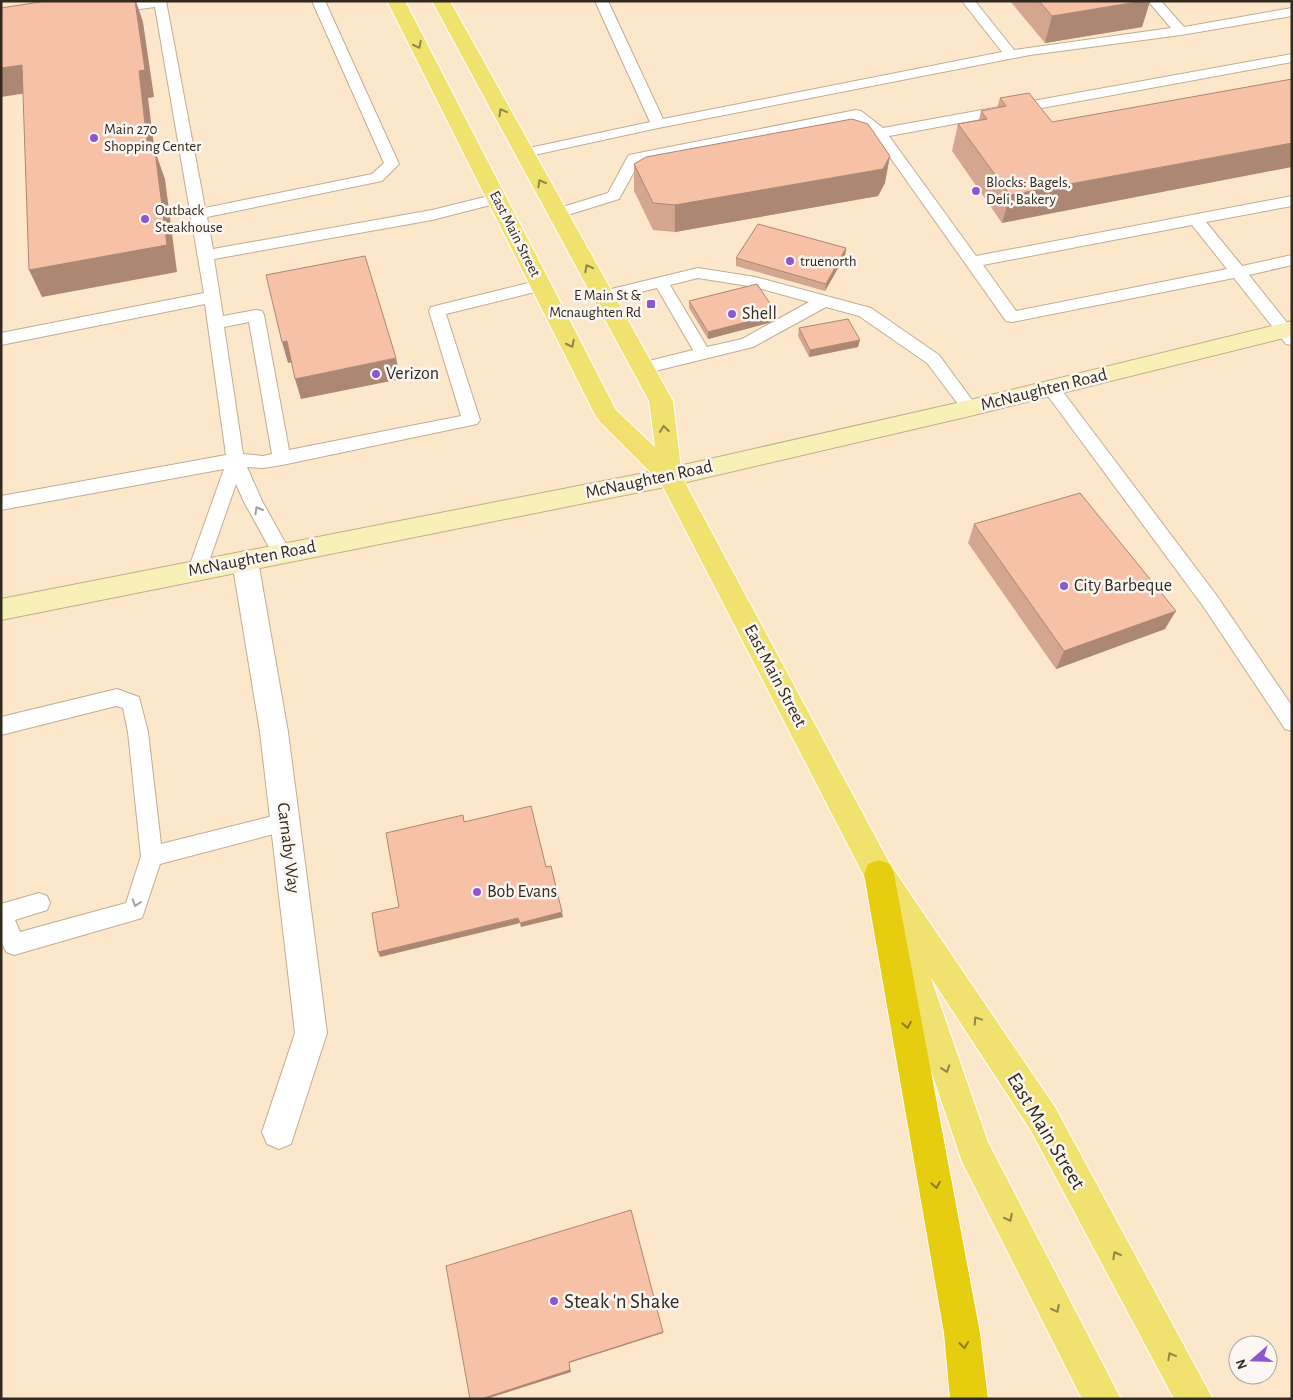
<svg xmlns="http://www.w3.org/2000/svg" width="1293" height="1400" font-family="'Alegreya Sans',sans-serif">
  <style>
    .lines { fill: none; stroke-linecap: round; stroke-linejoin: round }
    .lane-casing { stroke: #c2ad93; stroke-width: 2 }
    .street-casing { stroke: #c2ad93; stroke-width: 2 }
    .secondary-casing { stroke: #c2ad93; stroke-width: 2 }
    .primary-casing { stroke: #fff; stroke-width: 2 }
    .highway-casing { stroke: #fff; stroke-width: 2 }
    .lane { fill: #fff; fill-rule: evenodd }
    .street { fill: #fff; fill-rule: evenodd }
    .secondary { fill: #f8f0b7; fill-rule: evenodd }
    .primary { fill: #f1e16f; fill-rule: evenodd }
    .highway { fill: #e7cd0f; fill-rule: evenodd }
    .wall { fill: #d4a68f }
    .shaded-wall { fill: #ac8774 }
    .building { fill: #f6c1a6; stroke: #ac8774 }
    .oneway { stroke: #928647 }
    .oneway2 { stroke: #a39f9a }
    .oneway3 { stroke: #8c7c17 }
    .poi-dot { fill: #9156cd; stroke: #fcf7f2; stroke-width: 2 }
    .labels { text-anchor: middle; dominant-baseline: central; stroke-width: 5; stroke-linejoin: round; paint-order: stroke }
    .far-poi-label { font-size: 15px; fill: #322a1f; stroke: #fcf7f2; text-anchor: start }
    .far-street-label { font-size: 15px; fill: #322a1f; stroke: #fcf7f2 }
    .poi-label { font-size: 18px; fill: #322a1f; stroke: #fcf7f2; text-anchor: start }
    .street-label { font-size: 18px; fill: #322a1f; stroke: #fcf7f2 }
    .near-street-label { font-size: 21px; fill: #322a1f; stroke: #fcf7f2 }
    .near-poi-label { font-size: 21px; fill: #322a1f; stroke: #fcf7f2; text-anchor: start }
  </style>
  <rect width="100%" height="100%" fill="#fde7cb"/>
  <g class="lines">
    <defs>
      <path id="lane" d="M138,1h28l39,207 167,-34 12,-11 -72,-162h13l74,163 -17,17 -175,36 6,32 219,-39 65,-16 5,2 2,3 -2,3 -70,18 -218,39 9,57 33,-6 6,1 2,4 25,135 172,-34 -32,-105 2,-4 110,-27 6,1 2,4 -2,4 -101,25 34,106 -3,4 -195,41 -19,3 -16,-1 15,34 29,52 -2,5 -7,2 -7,-2 -31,-56 -8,-18 -30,86 -2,5 -7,2 -7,-2 -2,-5 36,-101 -223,41v-14l225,-41 -21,-151 -204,41v-12l203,-40 -49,-286 -45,6 -6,-4 6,-4zM249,322l23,132 -9,2 -20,-2 -19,-127z
        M595,1h13l55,118 339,-67 -40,-51h13l39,49 157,-22 -23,-27h13l23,26 108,-19v8l-111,19 -151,20 -372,73 -133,29 -5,-1 -2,-3 2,-3 130,-28z
        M1292,54v8l-403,74 87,120 316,-60v10l-86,16 36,44 50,-11v10l-43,10 43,54v16l-6,-1 -52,-66 -222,44 -6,-1 -131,-185 -22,-17 -213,42 -21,38 -61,19 -5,-2 -2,-3 2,-3 55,-17 19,-35 2,-3 5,-1 222,-44 5,1 22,17zM1192,225l35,44 -211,42 -33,-46z
        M698,268l57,9 116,31 68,47 39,53 -2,4 -6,2 -6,-2 -37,-49 -68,-47 -33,-9 -73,40 -110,27 -6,-2 -2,-4 2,-4 56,-14 -36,-62 -54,13 -6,-1 -2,-4 2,-4 6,-1zM698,278l57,9 54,15 -67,37 -35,8 -37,-62z
        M1051,382l6,2 160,212 75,110v25l-7,-2 -82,-123 -158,-214 -2,-4 2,-4z
        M117,689l22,8 9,35 13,112 124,-31 8,2 3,7 -3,7 -8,2 -125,33 -18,54 -128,37 -8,-3 -5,-11v-37l38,-11 8,3 3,7 -3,7 -32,10 5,12 106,-29 15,-47 -13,-124 -5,-24 -7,-2 -115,29v-18z"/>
      <path id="street" d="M245,551l9,3 4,7 30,171 39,301 -36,111 -12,5 -12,-5 -5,-12 33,-99 -35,-301 -28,-171 4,-7z"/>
      <path id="secondary" d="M1292,321v15l-322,80 -300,70 -669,134v-21l669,-131 300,-68z"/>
      <path id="primary" d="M387,1h18l211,409 39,37 -6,-46 -217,-400h18l223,400 9,76 208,387 165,243 158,292h-39l-143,-268 -100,-153 57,164 133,257h-39l-120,-237 -77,-227 4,-10 5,-2 -26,-39 -207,-401 -62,-62 -4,-6z"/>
      <path id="highway" d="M879,860l11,4 4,10 86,459 8,66h-38l-6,-66 -80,-459 4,-10z"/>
    </defs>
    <use href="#lane" class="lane-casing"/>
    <use href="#street" class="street-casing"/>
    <use href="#secondary" class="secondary-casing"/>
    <use href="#primary" class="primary-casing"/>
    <use href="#highway" class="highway-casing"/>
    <use href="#lane" class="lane"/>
    <use href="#street" class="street"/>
    <use href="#secondary" class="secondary"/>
    <use href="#primary" class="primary"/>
    <use href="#highway" class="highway"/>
  </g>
  <path class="wall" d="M1010,1h140l-8,26 -97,16z
    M1000,98l52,24 -50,101 -50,-72 6,-27 21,-4 2,-9 16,-3z
    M634,164l251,19 -7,13 -203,36 -22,-2 -19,-39z
    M846,248l-1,8 -20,35 -89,-25v-8z
    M689,301l88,13 -1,7 -68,18 -19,-31z
    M799,328l59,19 -49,10 -11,-21z
    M974,524l191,105 -109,40 -88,-126z"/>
  <path class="shaded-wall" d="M135,1h1l7,21 11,75 -6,1 10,80 -10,-27 -9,-80z
    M1143,1h7l-8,26 -97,16 7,-27z
    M22,65l12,27 -33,5v-29z
    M1292,143v24l-290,56 8,-28z
    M155,151l10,28 12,93 -135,25 -13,-27z
    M890,156l-5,27 -7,13 -203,36v-27z
    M846,248l-1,8 -20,35 1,-7z
    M777,314l-1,7 -68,18v-7z
    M860,340l-2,7 -49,10 1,-7z
    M287,341l6,21 -5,1 -6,-21z
    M396,358l5,21 -100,20 -6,-20z
    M1176,611l-11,18 -109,40 8,-18z
    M562,912l1,5 -42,10 -1,-4z
    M518,918l2,5 -140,34 -2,-5z
    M663,1332v1l-94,30 2,9 -85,27h-5l88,-37z"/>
  <path class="building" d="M46,1h89l10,69 -6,1 9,80h7l12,94 -138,25 -7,-205 -21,3v-60z
    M1039,1h104l-91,15z
    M1292,79v64l-282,52 -52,-71 29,-5 -6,-8 25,-5 -6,-8 29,-5 23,29z
    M852,119l16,5 22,32 -7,13 -208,36 -22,-2 -19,-39 12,-7z
    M758,224l88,24 -20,36 -90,-26z
    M365,256l31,102 -101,21 -8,-38 -5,1 -16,-67z
    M757,284l20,30 -69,18 -19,-31z
    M848,319l12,21 -50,10 -11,-22z
    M1080,493l96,118 -112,40 -90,-127z
    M531,806l15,61 5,-1 11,46 -42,11 -2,-5 -140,34 -6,-39 27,-6 -13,-74 77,-18 1,7z
    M631,1210l32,122 -94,30 1,8 -89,29h-11l-24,-133z"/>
  <defs><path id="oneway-chevron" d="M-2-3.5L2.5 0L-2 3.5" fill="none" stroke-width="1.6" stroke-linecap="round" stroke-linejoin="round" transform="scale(1.25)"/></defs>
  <g class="oneway">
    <use href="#oneway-chevron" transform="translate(418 45) rotate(63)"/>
    <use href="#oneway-chevron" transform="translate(502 112) rotate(-119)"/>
    <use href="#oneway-chevron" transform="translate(541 183) rotate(-119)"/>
    <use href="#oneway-chevron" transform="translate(588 268) rotate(-118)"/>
    <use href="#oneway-chevron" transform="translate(571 344) rotate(63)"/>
    <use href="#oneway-chevron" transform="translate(664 429) rotate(-97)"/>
    <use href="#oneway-chevron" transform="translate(977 1020) rotate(-124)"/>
    <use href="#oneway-chevron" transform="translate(946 1069) rotate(71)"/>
    <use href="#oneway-chevron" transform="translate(1009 1218) rotate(63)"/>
    <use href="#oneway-chevron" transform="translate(1116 1255) rotate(-118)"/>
    <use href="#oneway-chevron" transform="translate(1056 1309) rotate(63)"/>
    <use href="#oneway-chevron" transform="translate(1171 1356) rotate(-118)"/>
  </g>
  <g class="oneway2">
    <use href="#oneway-chevron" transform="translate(258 510) rotate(-120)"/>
    <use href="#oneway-chevron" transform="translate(136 903) rotate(108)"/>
  </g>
  <g class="oneway3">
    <use href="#oneway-chevron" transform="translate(907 1025) rotate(80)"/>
    <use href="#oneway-chevron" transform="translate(936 1185) rotate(80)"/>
    <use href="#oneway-chevron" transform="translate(964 1345) rotate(84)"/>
  </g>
  <g class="poi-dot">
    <circle cx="94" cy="138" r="5"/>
    <circle cx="976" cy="191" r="5"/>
    <circle cx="145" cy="219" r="5"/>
    <circle cx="790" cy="261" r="5"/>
    <rect x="646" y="299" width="10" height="10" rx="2.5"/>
    <circle cx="732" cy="314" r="5"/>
    <circle cx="376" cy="374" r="5"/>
    <circle cx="1064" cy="586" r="5"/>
    <circle cx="477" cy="892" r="5"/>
    <circle cx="554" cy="1301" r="5"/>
  </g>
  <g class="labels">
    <g class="far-poi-label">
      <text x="104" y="129">Main 270<tspan x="104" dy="17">Shopping Center</tspan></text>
      <text x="986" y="182">Blocks: Bagels,<tspan x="986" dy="17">Deli, Bakery</tspan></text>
      <text x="155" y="210">Outback<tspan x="155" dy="17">Steakhouse</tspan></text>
      <text x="800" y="261">truenorth</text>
      <text x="641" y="295" text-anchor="end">E Main St &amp;<tspan x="641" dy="17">Mcnaughten Rd</tspan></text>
    </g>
    <g class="far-street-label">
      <text transform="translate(515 234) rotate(63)">East Main Street</text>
    </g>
    <g class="poi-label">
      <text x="742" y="314">Shell</text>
      <text x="386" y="374">Verizon</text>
      <text x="1074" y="586">City Barbeque</text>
      <text x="487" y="892">Bob Evans</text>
    </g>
    <g class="street-label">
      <text transform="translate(1044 390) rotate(-14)">McNaughten Road</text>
      <text transform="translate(649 480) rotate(-12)">McNaughten Road</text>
      <text transform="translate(252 559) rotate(-11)">McNaughten Road</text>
      <text transform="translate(775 676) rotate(62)">East Main Street</text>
      <text transform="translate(288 848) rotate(83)">Carnaby Way</text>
    </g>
    <g class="near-street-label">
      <text transform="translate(1046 1131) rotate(59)">East Main Street</text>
    </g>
    <g class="near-poi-label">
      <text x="564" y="1301">Steak 'n Shake</text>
    </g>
  </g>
  <rect width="1293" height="1400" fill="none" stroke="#322a1f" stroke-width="5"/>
  <g transform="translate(1253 1360) rotate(250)"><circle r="24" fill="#fcf7f2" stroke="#aba59e"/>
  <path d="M0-4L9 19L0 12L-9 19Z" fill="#9156cd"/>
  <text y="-8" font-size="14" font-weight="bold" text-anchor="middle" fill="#322a1f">N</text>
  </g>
</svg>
